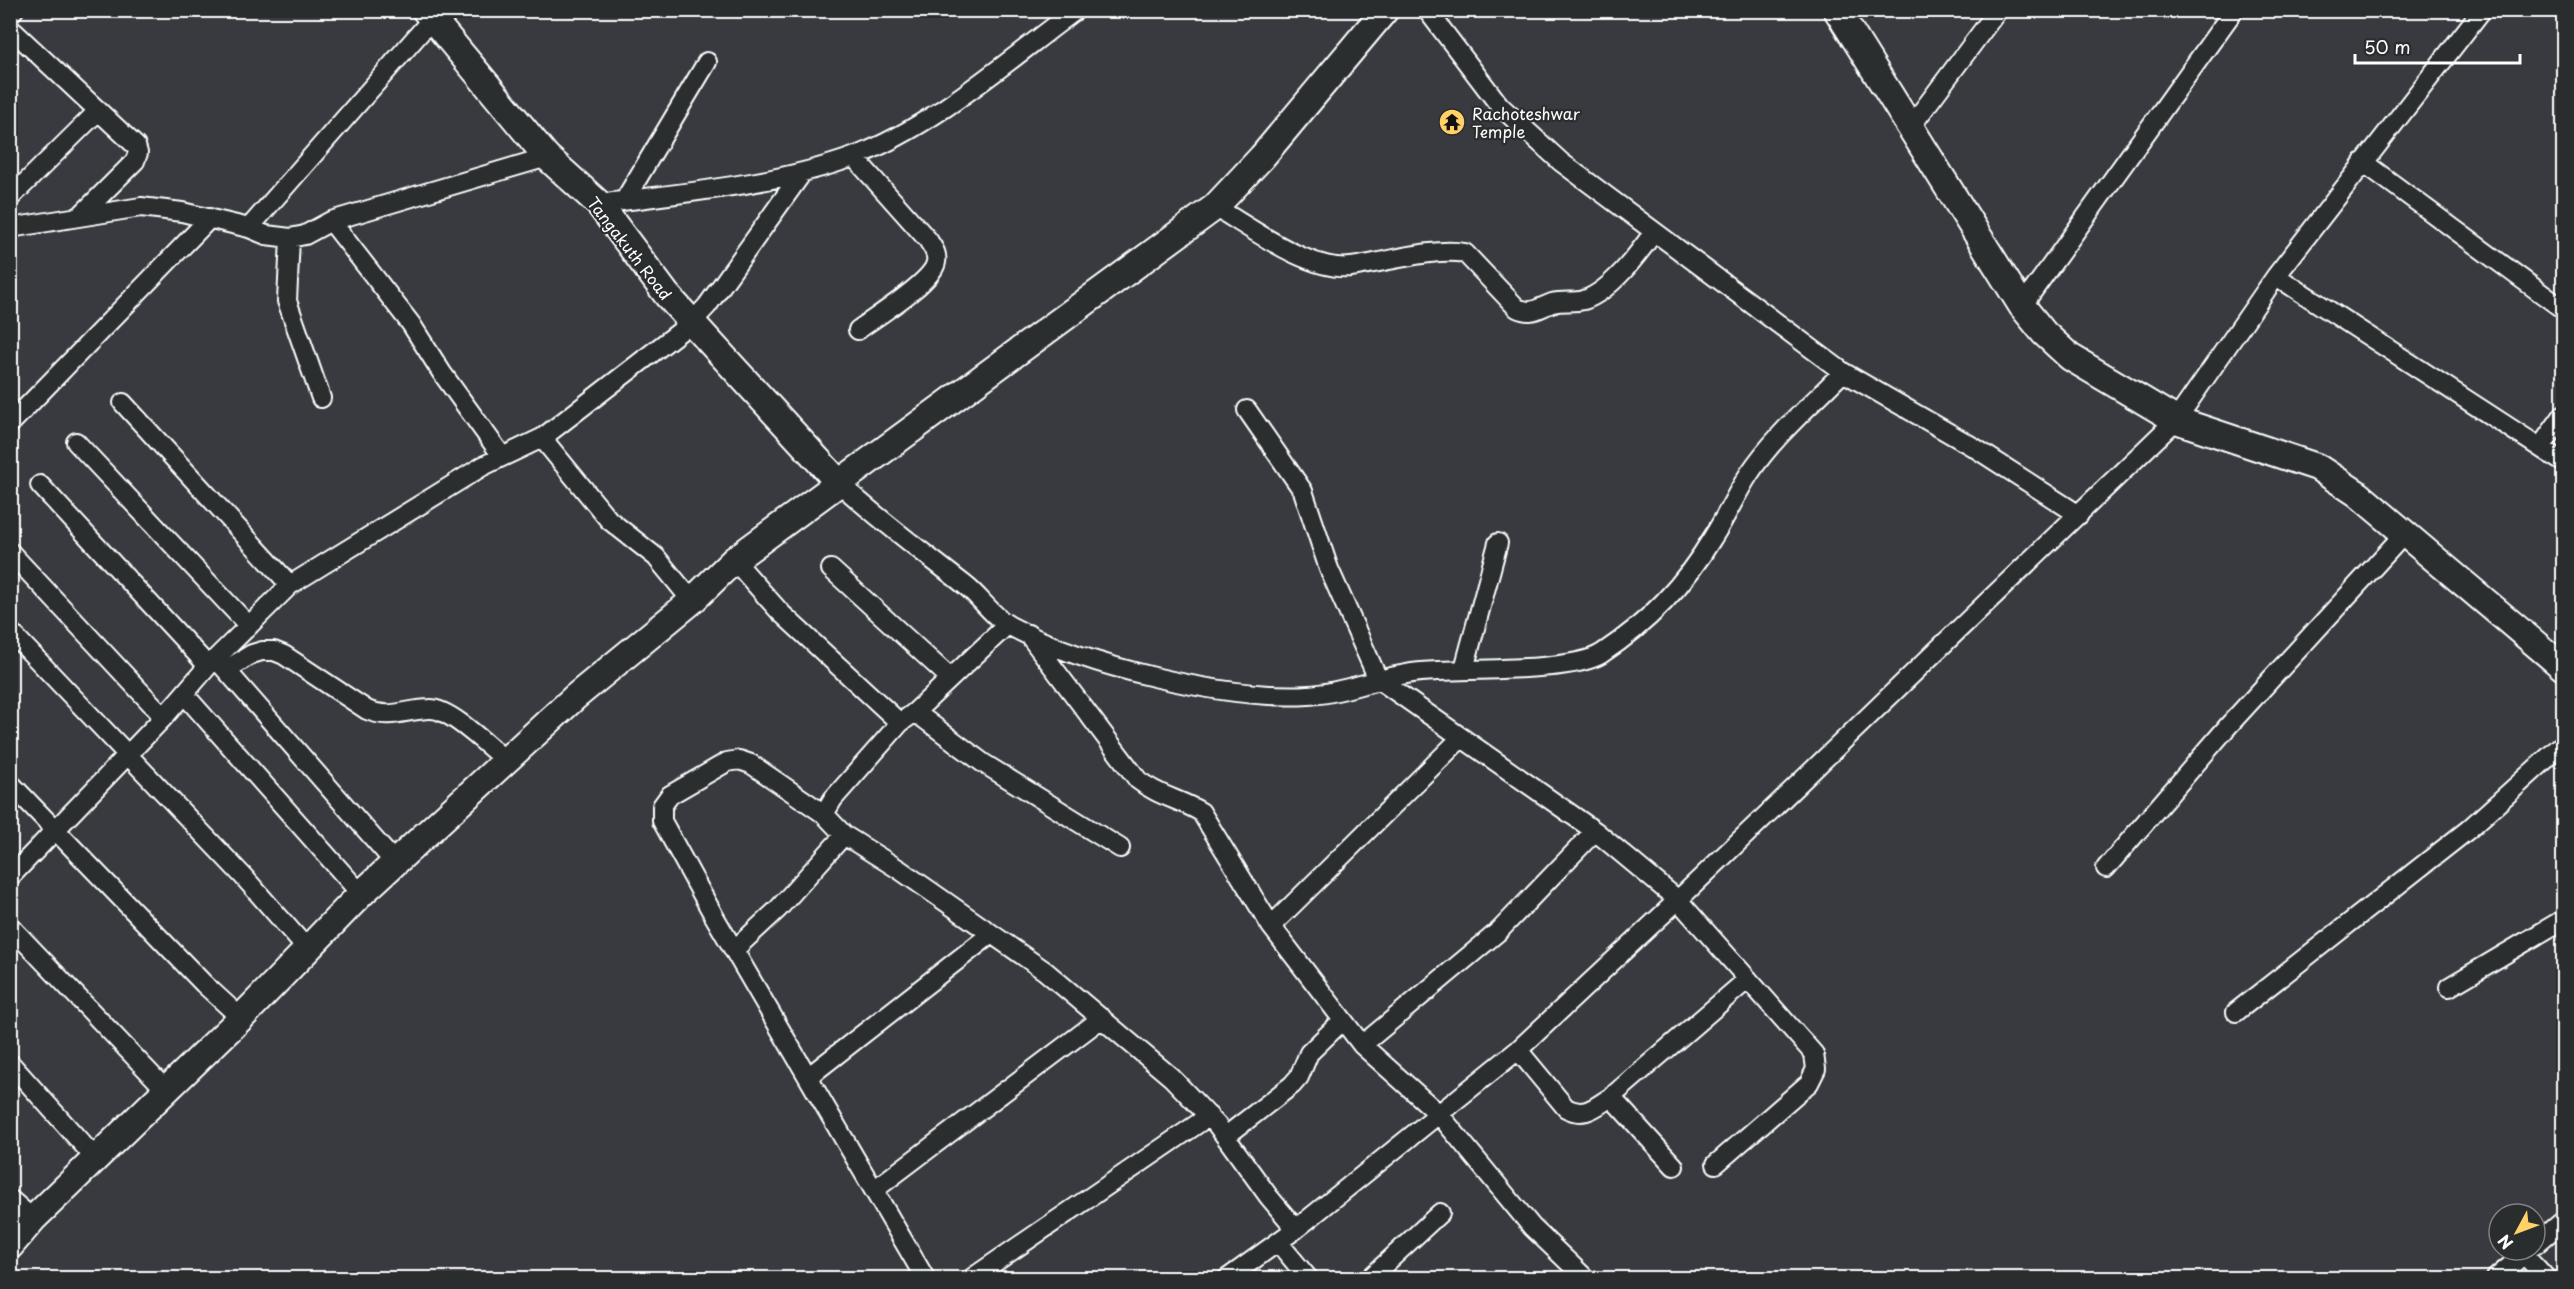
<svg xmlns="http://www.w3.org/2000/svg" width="2574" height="1289" font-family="'Playpen Sans',sans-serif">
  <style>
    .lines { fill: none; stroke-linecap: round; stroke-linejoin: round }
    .street-casing { stroke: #fff; stroke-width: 22 }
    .secondary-casing { stroke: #fff; stroke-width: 30 }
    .street { stroke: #2a2d2e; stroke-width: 18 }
    .secondary { stroke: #2a2d2e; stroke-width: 26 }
    .labels { text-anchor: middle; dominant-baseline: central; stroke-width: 4.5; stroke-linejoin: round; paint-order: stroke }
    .poi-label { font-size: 16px; fill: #fff; stroke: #2a2d2e; text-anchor: start }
    .street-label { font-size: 16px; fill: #fff; stroke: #2a2d2e }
  </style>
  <rect width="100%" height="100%" fill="#383a40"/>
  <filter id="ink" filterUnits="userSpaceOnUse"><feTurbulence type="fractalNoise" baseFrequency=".0167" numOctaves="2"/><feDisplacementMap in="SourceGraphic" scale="12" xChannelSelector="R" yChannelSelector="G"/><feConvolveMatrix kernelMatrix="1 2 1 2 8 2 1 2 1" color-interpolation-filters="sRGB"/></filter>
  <g filter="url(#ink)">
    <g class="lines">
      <defs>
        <path id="street" d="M1427,10l73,96 61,56 282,210 132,76 104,67
          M10,14l4,-4
          M10,28l126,118 2,7 -3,8 -54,54
          M1909,129l89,-119
          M854,157l74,83c4,7 10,13 8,22 -3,20 -61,55 -78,68
          M2363,162l201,148
          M10,198l88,-87
          M624,201l83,-139
          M599,204c81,-11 177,-19 254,-47 80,-30 154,-96 223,-147
          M1215,207c35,20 94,65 136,60 32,-4 83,-20 114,-14l52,55c15,7 21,0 35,-5 11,-3 22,0 32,-3 27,-9 54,-46 70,-68
          M331,221l80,103 31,49 60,83
          M10,228l131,-21 41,5 67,16 17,7 24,3 15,-3 26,-14 216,-64
          M249,228l183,-209
          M290,238l-3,63 34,97
          M2276,276l288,187
          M2022,306l212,-296
          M123,403l167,182
          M10,424l200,-206
          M542,438l67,82 47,37 36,44
          M76,442l173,184
          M2541,446l23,-32
          M839,483c40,37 84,69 127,103 15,12 27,31 44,40 75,40 214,74 299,69 37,-2 74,-20 112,-23 41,-4 149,1 180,-18 46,-30 84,-70 112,-117 13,-20 23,-43 36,-63 25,-38 63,-70 94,-102
          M40,485l168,181
          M10,552l154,165
          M734,560l46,52 120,111
          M831,569l118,108
          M10,631l233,245 64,73
          M1028,634l110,146c20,16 41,19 63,32l70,114 91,119 77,69 93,113 53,51
          M219,662l177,202
          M1464,669l34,-126
          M226,670l26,-16 10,-3h12l10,4 83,55c23,10 40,-1 63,-1 20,-1 60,39 76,52
          M184,694l177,200
          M915,712l68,51 137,85
          M10,783l194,201 37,34
          M824,814l9,-15 67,-76 15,-11 92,-87
          M2106,868l123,-143 176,-192
          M10,877l154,-160 44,-51 82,-81 193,-119 59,-28 149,-115 16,-17 95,-133
          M10,926l156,164
          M1271,926l189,-187
          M734,950l44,-41 66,-74
          M2449,987l115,-68
          M2236,1012l233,-183 95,-86
          M1362,1045l137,-114 96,-100
          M1518,1050l48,58c19,10 29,-1 45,-11l63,69
          M10,1063l86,96
          M808,1077l183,-143
          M1611,1097l137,-118
          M1226,1136l66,-51 7,-8 10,-24 34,-33
          M1716,1164l93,-81 7,-14 -2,-15 -136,-154 498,-480 100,-144 206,-266
          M874,1190l228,-172
          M10,1199l23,20
          M1278,1242l30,36
          M2535,1245l29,-25
          M2524,1254l22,24
          M925,1278l-211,-362 -52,-95v-15l8,-11 57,-33 12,-2 12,4 73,50 20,21 56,35 145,101 126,106 46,48 52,72 27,32
          M972,1278l237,-162
          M1228,1278l68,-49 222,-179 160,-150 -83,-69 -217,-152 -49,-110 -26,-78 -56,-81
          M1370,1278l70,-65
          M2496,1278l33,-28"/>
        <path id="secondary" d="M425,10l122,147 52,47 68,91 172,188
          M1837,10l185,296 22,27 26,24 106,63 141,47 41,27 206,174
          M10,1246l23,-27 208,-201 120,-124 214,-197 117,-96 42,-41 481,-353 47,-50 123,-147"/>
      </defs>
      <use href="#street" class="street-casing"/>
      <use href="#secondary" class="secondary-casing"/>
      <use href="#street" class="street"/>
      <use href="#secondary" class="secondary"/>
    </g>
  </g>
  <defs>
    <symbol id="temple-disc" viewBox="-11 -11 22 22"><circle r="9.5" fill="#ffd166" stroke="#2a2d2e"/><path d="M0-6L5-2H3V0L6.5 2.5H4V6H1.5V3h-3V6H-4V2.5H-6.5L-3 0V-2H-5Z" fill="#111"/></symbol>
  </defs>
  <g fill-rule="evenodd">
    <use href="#temple-disc" x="1437" y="107" width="30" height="30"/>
  </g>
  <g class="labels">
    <g class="poi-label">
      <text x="1472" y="113">Rachoteshwar<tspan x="1472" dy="18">Temple</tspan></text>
    </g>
    <g class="street-label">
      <text transform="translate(630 248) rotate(52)">Tangakuth Road</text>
    </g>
  </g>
  <rect width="2574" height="1289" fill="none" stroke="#2a2d2e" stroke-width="36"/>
  <rect x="18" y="18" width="2538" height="1253" fill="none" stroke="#fff" stroke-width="2" filter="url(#ink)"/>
  <g transform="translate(2517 1232) rotate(229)"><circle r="28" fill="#2a2d2e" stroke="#7f8182" stroke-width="1.5"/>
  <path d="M0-4.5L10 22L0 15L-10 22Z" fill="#ffd166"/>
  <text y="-9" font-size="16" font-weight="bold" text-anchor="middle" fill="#ffffff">N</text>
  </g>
  <path d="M2355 54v9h165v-9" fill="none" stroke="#ffffff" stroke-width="3"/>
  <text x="2364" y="54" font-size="18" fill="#ffffff" stroke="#2a2d2e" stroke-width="4.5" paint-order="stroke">50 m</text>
</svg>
